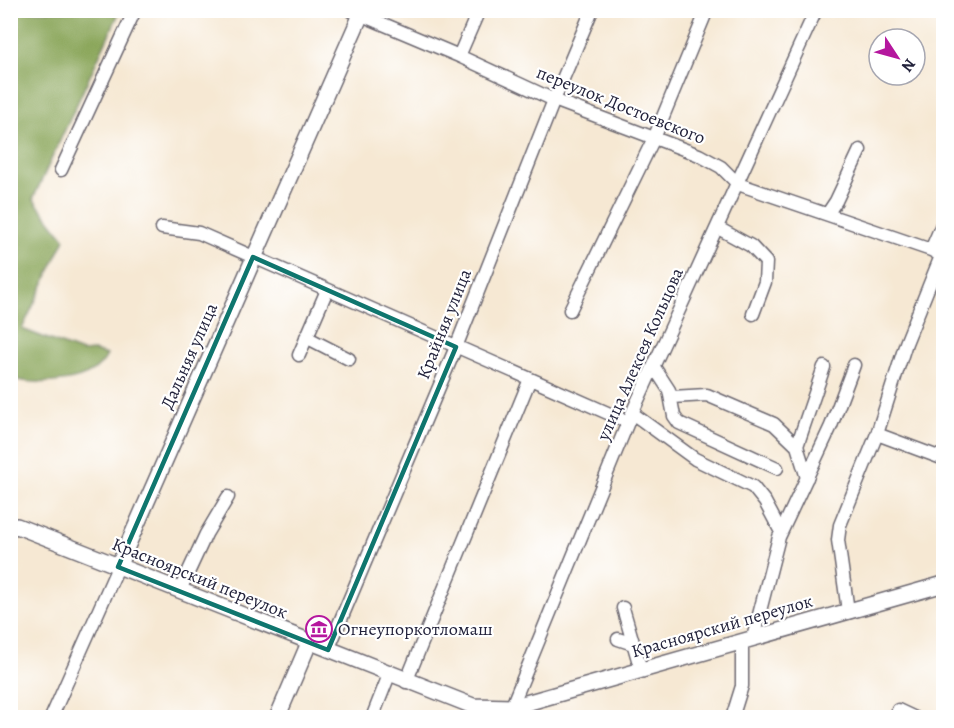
<svg xmlns="http://www.w3.org/2000/svg" width="954" height="728" font-family="Alegreya,serif">
  <style>
    .forest { fill: #8aa65a; stroke: #56644a; stroke-width: 1.5 }
    .lines { fill: none; stroke-linecap: round; stroke-linejoin: round }
    .minor-casing { stroke: #6c6770; stroke-width: 15 }
    .major-casing { stroke: #6c6770; stroke-width: 18 }
    .minor { stroke: #fff; stroke-width: 12 }
    .major { stroke: #fff; stroke-width: 15 }
    .marked { fill: none; stroke: #0f766e; stroke-width: 4.5; stroke-linejoin: round }
    .labels { text-anchor: middle; dominant-baseline: central; stroke-width: 4.5; stroke-linejoin: round; paint-order: stroke }
    .street-label { font-size: 18px; fill: #22223b; stroke: #fff }
    .poi-label { font-size: 18px; fill: #22223b; stroke: #fff; text-anchor: start }
  </style>
  <rect width="100%" height="100%" fill="#fff"/>
  <filter id="ink" filterUnits="userSpaceOnUse"><feTurbulence type="fractalNoise" baseFrequency=".0167" numOctaves="2"/><feDisplacementMap in="SourceGraphic" scale="12" xChannelSelector="R" yChannelSelector="G"/><feConvolveMatrix kernelMatrix="1 2 1 2 8 2 1 2 1" color-interpolation-filters="sRGB"/></filter>
  <filter id="wash" filterUnits="userSpaceOnUse"><feTurbulence type="fractalNoise" baseFrequency=".008" numOctaves="4" result="noise"/><feDisplacementMap in="SourceGraphic" scale="24" xChannelSelector="R" yChannelSelector="G"/><feGaussianBlur stdDeviation="1.35" result="paint"/><feColorMatrix in="noise" values="0 0 0 0 0 0 0 0 0 0 0 0 0 0 0 0 0 1.4 0 .05"/><feComposite in="paint" operator="in"/></filter>
  <g filter="url(#wash)">
    <rect width="100%" height="100%" fill="#f6e8d3"/>
    <path class="forest" d="M10,11h110l-87,188 32,40 -43,90 60,23 12,-1 13,4c-14,31 -69,30 -96,24z"/>
  </g>
  <g filter="url(#ink)">
    <g class="lines">
      <defs>
        <path id="minor" d="M350,10l109,46 95,44 145,55 22,12 17,17 193,66 13,7
          M459,56l20,-46
          M61,170l74,-160
          M828,213l8,-12 24,-51
          M162,228l37,5 429,189
          M718,228l33,18 15,16 -1,20 -12,32
          M931,250l13,-30
          M570,310l85,-174 52,-126
          M306,337l43,22
          M299,355l28,-65
          M654,367l15,23 5,26 5,7 98,45
          M672,397l35,-2 67,29 23,22 10,32
          M632,413l63,46 58,28 12,15 16,30
          M877,434l67,25
          M797,446l27,-79
          M180,590l26,-56 22,-37
          M623,608l18,62
          M848,611l-10,-71 2,-15 37,-91 29,-91 35,-87
          M753,638l26,-101 52,-111 23,-61
          M618,639l15,5
          M328,650l128,-303 98,-247 38,-90
          M406,682l124,-303
          M898,710l17,8
          M51,718l67,-151
          M372,718l17,-43
          M507,718l121,-296 188,-412
          M732,718l10,-32v-45"/>
        <path id="major" d="M10,528l7,-2 456,180 39,1 432,-123
          M118,567l245,-557
          M277,718l32,-75"/>
      </defs>
      <use href="#minor" class="minor-casing"/>
      <use href="#major" class="major-casing"/>
      <use href="#minor" class="minor"/>
      <use href="#major" class="major"/>
    </g>
  </g>
  <path class="marked" d="M253,257l203,90 -128,303 -210,-83z"/>
  <defs>
    <symbol id="museum-ring" viewBox="-11 -11 22 22"><circle r="9.5" fill="#fff" stroke="#b5179e" stroke-width="1.5"/><path d="M0-6L6-3V-2H-6V-3ZM-5-1h2V3h-2ZM-1-1h2V3h-2ZM3-1h2V3H3ZM-6 4H6V6H-6Z" fill="#b5179e"/></symbol>
  </defs>
  <g fill-rule="evenodd">
    <use href="#museum-ring" x="304" y="614" width="30" height="30"/>
  </g>
  <g class="labels">
    <g class="street-label">
      <text transform="translate(621 105) rotate(22)">переулок Достоевского</text>
      <text transform="translate(444 324) rotate(-68)">Крайняя улица</text>
      <text transform="translate(640 354) rotate(-66)">улица Алексея Кольцова</text>
      <text transform="translate(189 356) rotate(-66)">Дальняя улица</text>
      <text transform="translate(200 578) rotate(22)">Красноярский переулок</text>
      <text transform="translate(722 626) rotate(-16)">Красноярский переулок</text>
    </g>
    <g class="poi-label">
      <text x="338" y="629">Огнеупоркотломаш</text>
    </g>
  </g>
  <rect width="954" height="728" fill="none" stroke="#fff" stroke-width="36"/>
  <g transform="translate(897 57) rotate(126)"><circle r="28" fill="#ffffff" stroke="#a7a7b1" stroke-width="1.5"/>
  <path d="M0-4.5L10 22L0 15L-10 22Z" fill="#b5179e"/>
  <text y="-9" font-size="16" font-weight="bold" text-anchor="middle" fill="#22223b">N</text>
  </g>
</svg>
